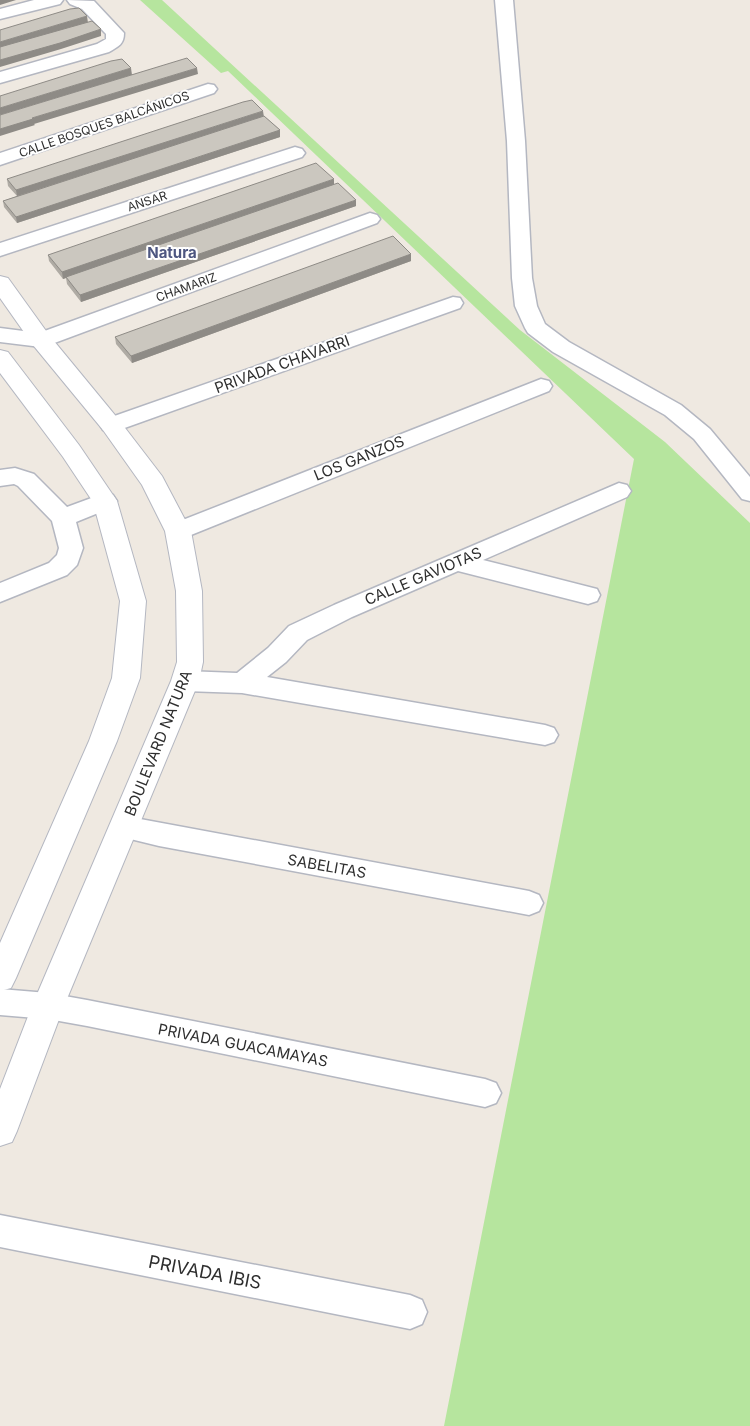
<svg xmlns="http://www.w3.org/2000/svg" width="750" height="1426" font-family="Inter,sans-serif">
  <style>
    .green { fill: #b6e59e }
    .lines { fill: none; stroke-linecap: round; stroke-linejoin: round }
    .minor-casing { stroke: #b4b7c1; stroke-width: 3 }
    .tertiary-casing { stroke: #b4b7c1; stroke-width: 2 }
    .minor { fill: #fff; fill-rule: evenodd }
    .tertiary { fill: #fff; fill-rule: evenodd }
    .wall { fill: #afaba4 }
    .shaded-wall { fill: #8e8b86 }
    .building { fill: #cbc7bf; stroke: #8e8b86 }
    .labels { text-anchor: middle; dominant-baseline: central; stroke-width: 4; stroke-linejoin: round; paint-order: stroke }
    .far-street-label { font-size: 12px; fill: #2e2e2e; stroke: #fff }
    .far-quarter-label { font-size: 15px; font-weight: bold; fill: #4d5680; stroke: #fff }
    .street-label { font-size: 15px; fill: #2e2e2e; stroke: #fff }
    .near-street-label { font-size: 18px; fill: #2e2e2e; stroke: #fff }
  </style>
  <rect width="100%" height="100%" fill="#efe9e1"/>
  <path class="green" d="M140,0h22l358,330 145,112 85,81v903h-306l190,-967 -406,-388 -7,2z"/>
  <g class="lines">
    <defs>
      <path id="minor" d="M34,0h29l-3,4 -60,15v-10z
        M67,0l27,1 30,32c0,11 -5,13 -15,19l-109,31v-11l97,-28 9,-5v-5l-24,-25 -12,-5z
        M495,0h18l12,141 7,137 5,28 8,18 24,18 112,63 29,24 40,48v24l-8,-2 -48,-60 -29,-24 -112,-63 -25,-19 -3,-5 -10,-22 -3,-28 -5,-137z
        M208,84l6,1 3,4 -3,4 -214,72v-12z
        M295,147l7,2 3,4 -3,4 -302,99v-13z
        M370,213l7,2 3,4 -3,4 -328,122 -8,2 -41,-5v-14l39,5z
        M453,297l7,1 3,5 -3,5 -341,122 -8,2 -8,-2 -3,-5 3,-5z
        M541,379l8,2 3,5 -3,5 -363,146 -8,2 -8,-2 -4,-6 4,-6z
        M15,468l19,6 33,33 38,-14 8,2 4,6 -4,6 -37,15 7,26 -6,17 -10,10 -67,27v-19l49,-20 8,-8 2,-7 -7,-27 -34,-35 -4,-2 -14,2v-16z
        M619,483l8,2 4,6 -4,6 -144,63 114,29 3,6 -3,6 -9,3 -130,-33 -106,46 -45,23 -21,22 -19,15 278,48 9,3 4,7 -4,7 -9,3 -303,-52 -57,-2 -9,-3 -4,-7 4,-7 9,-3 52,2 31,-25 21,-22 45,-21z
        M124,816l405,75 10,4 4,8 -4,8 -10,4 -370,-69 -45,-11 -4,-8 4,-8z
        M0,989l48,4 39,7 398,79 11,4 5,10 -5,10 -11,4 -398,-81 -39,-7 -48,-4z
        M0,1215l410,80 12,5 5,12 -5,12 -12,5 -410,-82z"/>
      <path id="tertiary" d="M0,276l8,2 41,57 70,85 43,56 29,55 11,60 1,71 -4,19 -135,325 -47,125 -5,11 -12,4v-57l32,-83 139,-325 6,-19 -1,-71 -11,-60 -23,-46 -39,-55 -70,-85 -33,-47z
        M0,350l8,2 71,93 38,56 29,100 -6,77 -23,63 -101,237 -5,10 -11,3v-48l89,-202 23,-63 8,-77 -27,-99 -30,-45 -63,-84z"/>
    </defs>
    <use href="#minor" class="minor-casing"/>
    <use href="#tertiary" class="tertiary-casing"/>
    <use href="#minor" class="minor"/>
    <use href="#tertiary" class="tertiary"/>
  </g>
  <path class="wall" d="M264,116l16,14v7l-263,86 -13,-16 -1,-6 14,-5 -9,-10 -1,-7z
    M334,185l22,21 -275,96 -14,-18 -1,-6 -3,1 -14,-18 -1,-6z
    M411,254v7l-279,102 -16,-19 -1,-7z"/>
  <path class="shaded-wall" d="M0,0h16l-16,5z
    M87,16l1,7 -88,26v-7z
    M101,29v7l-40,13 -61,18v-7z
    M131,68l1,7 -132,40v-7z
    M197,68l1,6 -164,50 1,1 -35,11v-7l32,-11z
    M263,111l1,6 -247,79 -1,-6z
    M280,130v7l-263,86 -1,-6z
    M334,179v7l-271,93 -1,-7z
    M356,200v6l-275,96 -1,-7z
    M411,254v7l-279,102 -1,-7z"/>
  <path class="building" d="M79,8l8,8 -87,26v-12l70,-21z
    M92,21l9,8 -41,14 -60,17v-13z
    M187,58l10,10 -165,50 1,1 -33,10v-14z
    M122,59l9,9 -131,40v-12l111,-35z
    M252,100l11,11 -247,79 -9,-11 236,-77z
    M264,116l16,14 -264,87 -13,-16z
    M316,163l18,16 -272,93 -14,-17z
    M338,183l18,17 -276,95 -14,-18z
    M393,236l18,18 -280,102 -16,-19z"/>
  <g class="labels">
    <g class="far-street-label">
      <text transform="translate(104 124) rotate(-19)">CALLE BOSQUES BALCÁNICOS</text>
      <text transform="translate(147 201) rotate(-18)">ANSAR</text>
      <text transform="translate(186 287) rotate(-20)">CHAMARIZ</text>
    </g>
    <g class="far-quarter-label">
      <text x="172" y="252">Natura</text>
    </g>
    <g class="street-label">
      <text transform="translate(282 364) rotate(-20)">PRIVADA CHAVARRI</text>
      <text transform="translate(359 458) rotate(-22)">LOS GANZOS</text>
      <text transform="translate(423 576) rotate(-23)">CALLE GAVIOTAS</text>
      <text transform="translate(158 743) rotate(-68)">BOULEVARD NATURA</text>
      <text transform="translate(327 866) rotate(10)">SABELITAS</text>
      <text transform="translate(243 1045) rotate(11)">PRIVADA GUACAMAYAS</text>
    </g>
    <g class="near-street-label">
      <text transform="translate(205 1272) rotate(11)">PRIVADA IBIS</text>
    </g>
  </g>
</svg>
